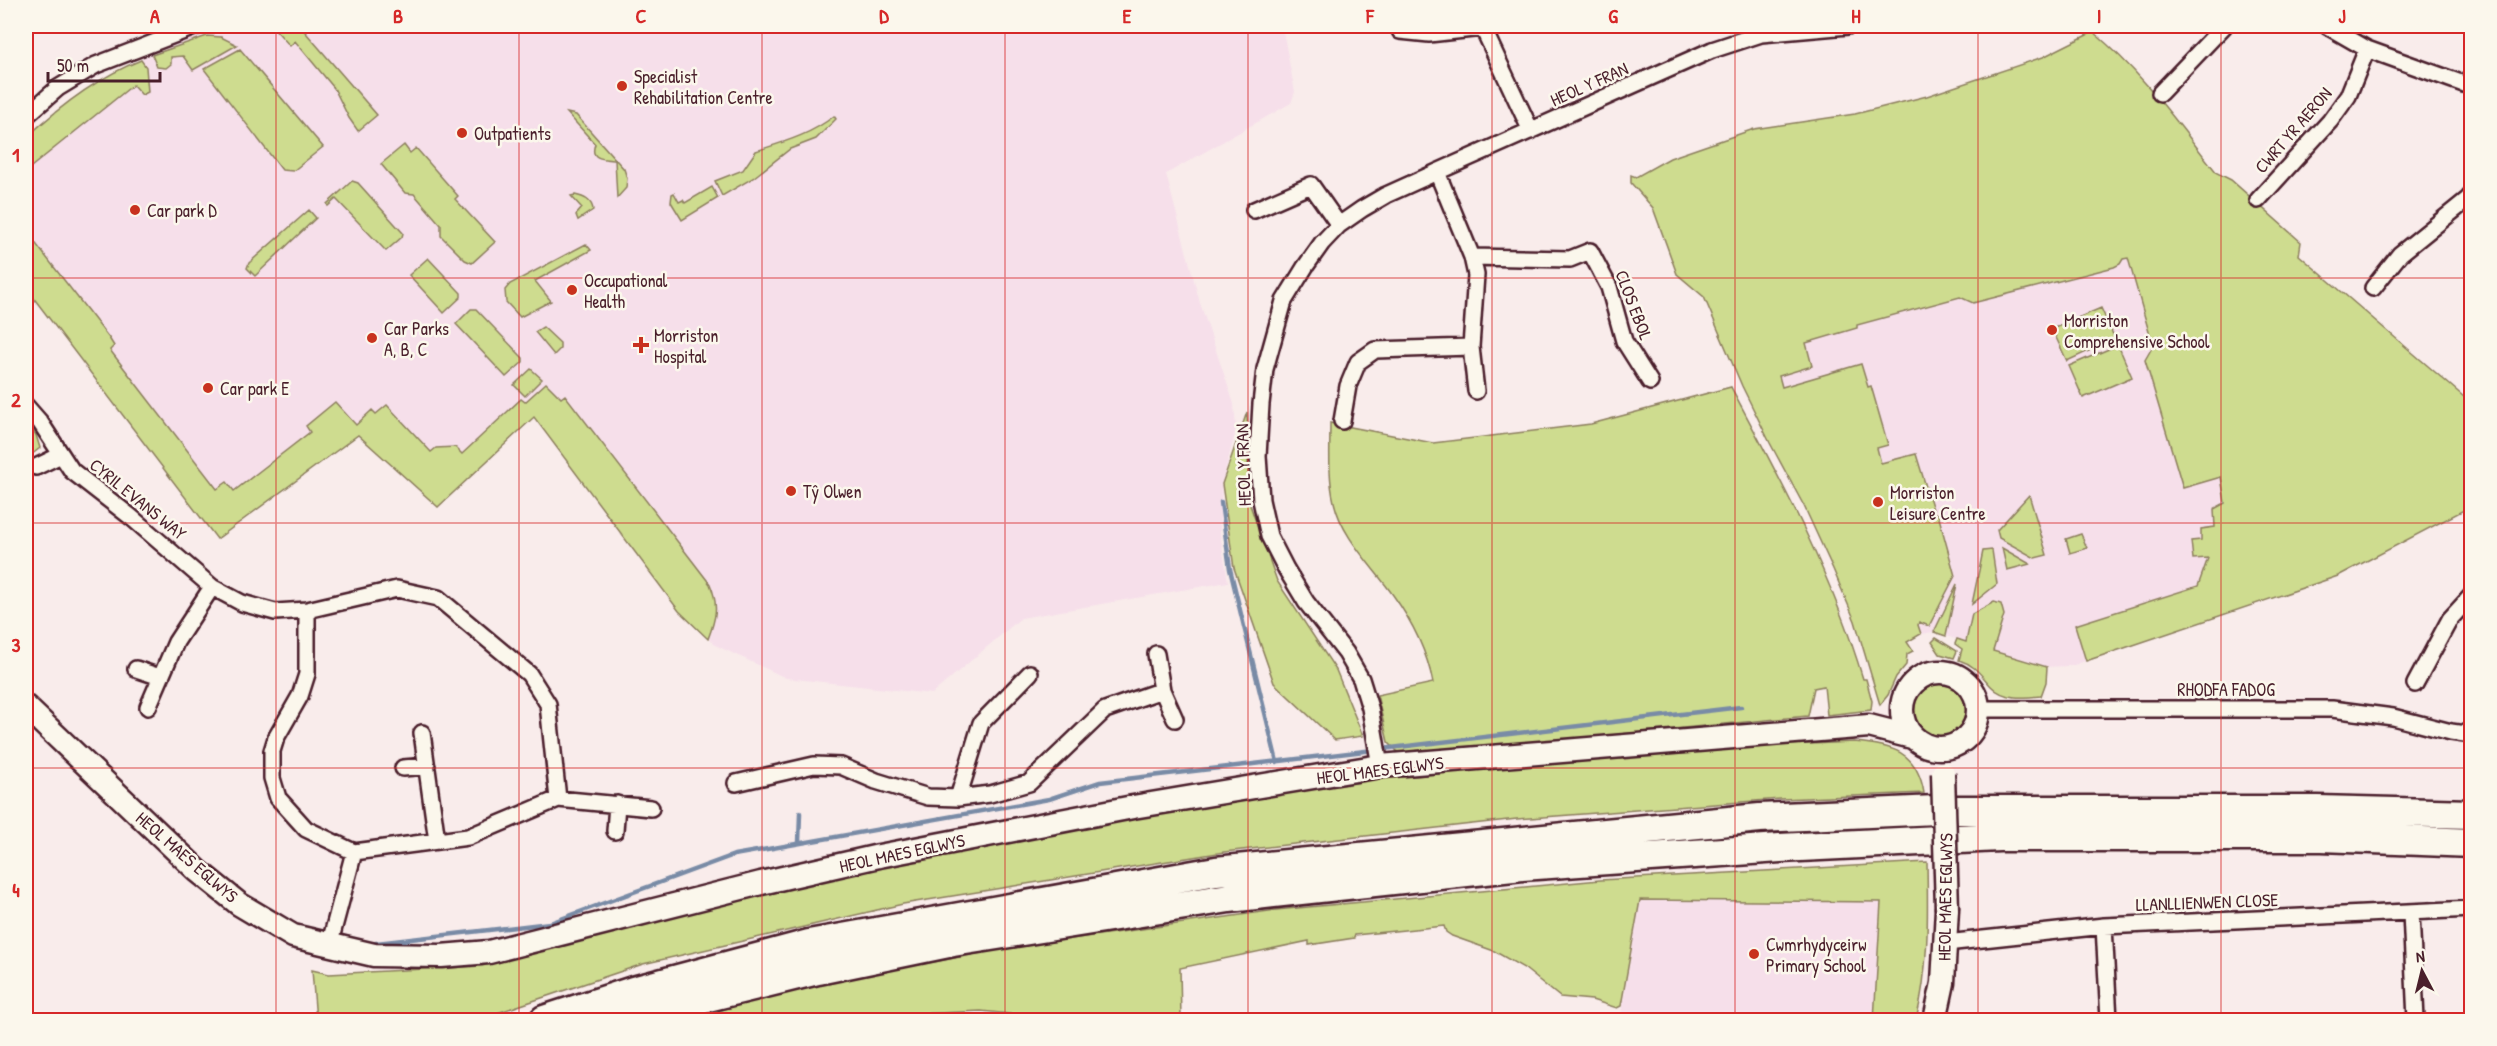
<svg xmlns="http://www.w3.org/2000/svg" width="2497" height="1046" font-family="'Patrick Hand',sans-serif">
  <style>
    .built { fill: #f6dfea }
    .green { fill: #cedc8f; stroke: #8c7e5d; stroke-width: 1.5 }
    .lines { fill: none; stroke-linecap: round; stroke-linejoin: round }
    .stream { stroke: #798ba6; stroke-width: 4.5 }
    .street-casing { stroke: #4a1f2b; stroke-width: 20 }
    .secondary-casing { stroke: #4a1f2b; stroke-width: 27 }
    .highway-casing { stroke: #4a1f2b; stroke-width: 33 }
    .street { stroke: #fbf7ec; stroke-width: 15 }
    .secondary { stroke: #fbf7ec; stroke-width: 22 }
    .highway { stroke: #fbf7ec; stroke-width: 28 }
    .secondary-bridge-casing { stroke: #4a1f2b; stroke-width: 27; stroke-linecap: butt }
    .secondary-bridge { stroke: #fbf7ec; stroke-width: 22 }
    .grid { fill: none; stroke: #d62828; stroke-width: 1.5; stroke-opacity: 0.55 }
    .poi-dot { fill: #c8321e; stroke: #fbf7ec; stroke-width: 2 }
    .labels { text-anchor: middle; dominant-baseline: central; stroke-width: 5; stroke-linejoin: round; paint-order: stroke }
    .poi-label { font-size: 18px; fill: #4a1f2b; stroke: #fbf7ec; text-anchor: start }
    .street-label { font-size: 18px; fill: #4a1f2b; stroke: #fbf7ec }
    .neatline { fill: none; stroke: #d62828; stroke-width: 2 }
    .grid-label { font-size: 20px; text-anchor: middle; font-weight: bold; fill: #d62828 }
  </style>
  <rect width="100%" height="100%" fill="#f9eceb"/>
  <filter id="ink" filterUnits="userSpaceOnUse"><feTurbulence type="fractalNoise" baseFrequency=".0167" numOctaves="2"/><feDisplacementMap in="SourceGraphic" scale="12" xChannelSelector="R" yChannelSelector="G"/><feConvolveMatrix kernelMatrix="1 2 1 2 8 2 1 2 1" color-interpolation-filters="sRGB"/></filter>
  <g filter="url(#ink)">
    <path class="built" d="M219,26h1063l13,66 -4,11 -125,71 34,129 34,101 2,25 -14,55 -2,49 8,49 -207,36 -89,76 -146,-16 -71,-33 -36,-34 -145,-194 -96,90 -80,-72 -141,104 -191,-251v-150l21,-20 76,-51z
      M2093,32l22,18 22,23 80,100 14,7 70,62 -2,13 172,148v99l-7,8 -126,66 -267,90 -29,1 -108,-35 -13,2 -3,-9 1,-3 10,3 26,-49 -17,-62 -4,-1 -17,-59 -36,9 -4,-15 11,-4 -17,-57h-3l-7,-23 -79,23 -3,-11 -37,10 -38,-89 -27,-23 -24,-66 -22,-25v-8l5,2 34,-19 84,-29 101,-15 72,-18 116,-39z
      M1640,900l241,2 -7,118h-254z"/>
    <path class="green" d="M272,26h28l77,89 -19,16 -9,-13 -15,-30 -39,-47 -5,5z
      M2093,32c49,40 85,92 124,141l14,7 70,62 -2,13 172,148v99l-7,8 -126,66 -252,85 -11,-36 123,-39 10,-28 -15,1 -2,-18 10,-1v-11l14,-2 -1,-18 11,-6 -4,-26 -38,11 -38,-128 8,-14 -25,-88 -5,1 -3,5 -6,3 -141,36 -13,-6 -103,28v3l-51,15 6,23 -33,10 3,11 79,-23 7,23 3,-1 17,59 -11,3 4,15 35,-9 18,59 4,1 17,62 -26,50 -10,-4 -1,3 3,9 -14,8 6,9 -6,3 -1,11 -10,12 -8,18 -8,10 -25,-84 -22,-52 -29,-63 -34,-63 -28,-57 -38,-89 -27,-23 -24,-66 -22,-25v-8l5,2 34,-19 84,-29 101,-15 72,-18 116,-39z
      M207,36l14,1 16,8 -44,25 -10,-14 -12,1v7l-5,4 -9,-1 -5,-12z
      M240,49l83,98 -30,24 -11,-1 -78,-101z
      M141,60l5,7 2,25 -6,3 -9,-10 -107,86v-33c33,-31 72,-61 115,-78z
      M567,113l9,2 48,54 3,9 -1,10 -9,10 -2,-38c-11,-1 -26,0 -20,-16z
      M834,116l2,3 -20,20 -26,10 -37,29 -31,18 -7,-15 28,-11 13,-19c28,-9 54,-16 78,-35z
      M404,145l6,8 6,-5 42,48 -3,3 40,43 -23,21 -7,-3 -24,-24v-11l-27,-31 -9,-1 -24,-29z
      M352,181l6,2 45,50 -1,4 -16,14 -50,-52 -8,7 -1,-2z
      M712,187l6,11 -36,22 -11,-18 1,-8 2,-1 5,9 4,-2 2,3z
      M575,195c9,2 17,5 18,15l-15,10 -2,-5 6,-7 -11,-12z
      M309,210l7,8 -61,58 -8,-8 2,-5z
      M26,231l83,107 5,8 -4,4 107,139 10,-7 7,9 76,-59 -4,-6 29,-24 21,23 16,-15 4,4 11,-9 44,47 5,-4 19,-1 7,7 59,-55 4,3 21,-19 15,15 4,-3 145,189c9,21 6,34 -2,55l-29,-28 -145,-194 -96,90 -80,-72 -141,104 -191,-251z
      M586,244l5,6 -56,31 16,20 -31,16 -14,-15 -1,-12 5,-6z
      M428,258l33,35v4l-17,16 -35,-38z
      M2101,308l14,31 -48,22 -15,-32z
      M471,309h5l47,49v4l-17,15 -50,-53z
      M543,327l17,16v6l-6,6 -19,-23z
      M2118,345l14,32 -49,21 -14,-32z
      M531,369l11,10 -17,17 -11,-11z
      M1731,387c51,95 101,188 132,292h3l6,22 -1,9 -44,5 -3,-29 -10,2 -6,28 -394,38 -15,-1 -11,-11 -11,-47 56,-12c-6,-31 -22,-63 -40,-88 -21,-30 -51,-57 -59,-93 -6,-25 -4,-53 -4,-79l103,20 158,-19z
      M1247,412l2,90 28,79 59,89 27,66 -28,4 -61,-57 -40,-115 -12,-84z
      M26,421l10,14 4,13 -14,11z
      M2029,495l18,60 -12,3 -36,-20 -2,-8z
      M2081,534l6,14 -17,5 -4,-14z
      M2002,548l28,16 -23,6z
      M1992,550l5,34 -25,20 11,-53z
      M1957,584l-11,52 -12,-4z
      M1994,602l7,2 3,11 -11,36 54,16 -1,15 -5,14c-17,2 -37,4 -50,-10 -11,-12 -16,-21 -32,-26l3,-11 -7,-5 2,-5 9,3 6,-28z
      M1936,638l21,13 -3,7 -14,-4 -8,-12z
      M1912 711a28 28 0 1 1 56 0a28 28 0 1 1-56 0Z
      M1854,742c38,3 63,9 70,51l-143,6 -264,20 -293,33 -321,52 -260,60 -167,56h-160l-4,-50 17,4 153,-8 281,-72 287,-65 187,-29 145,-21 337,-31z
      M1927,862c1,52 2,108 -11,158h-42l7,-118 -241,-2 -19,106 -4,2 -25,-8 -32,-3 -36,-29 -30,-17 -42,-15 -6,-4 -2,-6 -89,9 -1,3 -45,7v-4l-129,27 1,52h-110l-90,-9 -65,3 3,4 -1,2h-231l118,-34 203,-38 268,-38 324,-30z"/>
    <g class="lines">
      <path class="stream" d="M1221,502l9,67 47,193
        M799,843l1,-30
        M368,944l182,-21 184,-68 315,-56 51,-17 641,-75"/>
      <defs>
        <path id="street" d="M1482,26l49,105
          M2327,26l40,23 105,38
          M1400,31l29,3 53,-6
          M2160,93l64,-67
          M26,116l32,-28 38,-23 101,-39
          M1437,172l35,85 4,18 -5,72 5,44
          M2258,200l72,-79 18,-25 19,-47
          M1254,210l57,-25 28,40
          M1472,257l98,2 20,-8 19,36 15,54 26,41
          M2373,288l27,-34 68,-55 4,-5
          M26,406l14,16 32,49 59,46 81,70 30,16 33,9 32,-2
          M1342,421l6,-35 10,-24 17,-12 96,-3
          M36,467l25,-12
          M1156,654l6,36 13,29
          M136,669l24,8
          M2415,684l35,-65 22,-24
          M148,707l28,-65 36,-55
          M1978,709h354l61,8 58,15 21,3
          M422,733l15,108
          M1380,766l-10,-58 -9,-29 -15,-26 -40,-51 -20,-33 -17,-33 -8,-36 -3,-44 3,-52 4,-35 19,-68 21,-34 17,-24 17,-18 23,-16 24,-14 51,-23 275,-122 49,-16 87,-8
          M403,768l24,-2
          M736,783l78,-18 27,1 35,15 52,16 30,1 32,-4 39,-11 76,-73 57,-20
          M958,798l23,-75 49,-50
          M615,831l2,-27
          M354,852l-48,-23 -28,-31 -6,-20v-27l4,-13 24,-42 7,-22v-64l90,-21 41,9 91,76 19,30 10,95
          M354,852l114,-15 90,-38 93,9
          M2411,913l5,107
          M2104,926l5,94
          M1946,943l158,-17 368,-17
          M329,946l25,-94"/>
        <path id="secondary" d="M1902 710a38 38 0 1 1 76 0a38 38 0 1 1-76 0Z
          M26,707l172,164 41,33 54,32 81,19 67,1 48,-4 272,-69 118,-27 254,-49 247,-41 489,-40 43,11
          M1935,1020l8,-37 4,-74"/>
        <path id="highway" d="M544,1020l89,-29 176,-47 407,-73 544,-53 176,-8h382l154,4
          M620,1020l35,-10 163,-40 135,-28 276,-44 293,-32 258,-18 219,-11h323l150,6"/>
      </defs>
      <use href="#street" class="street-casing"/>
      <use href="#secondary" class="secondary-casing"/>
      <use href="#highway" class="highway-casing"/>
      <use href="#street" class="street"/>
      <use href="#secondary" class="secondary"/>
      <use href="#highway" class="highway"/>
      <defs>
        <path id="secondary-bridge" d="M1943,773l4,136"/>
      </defs>
      <use href="#secondary-bridge" class="secondary-bridge-casing"/>
      <use href="#secondary-bridge" class="secondary-bridge"/>
    </g>
  </g>
  <path class="grid" d="M276,26v994M519,26v994M762,26v994M1005,26v994M1248,26v994M1492,26v994M1735,26v994M1978,26v994M2221,26v994M26,278h2446M26,523h2446M26,768h2446"/>
  <g class="poi-dot">
    <circle cx="622" cy="86" r="6"/>
    <circle cx="462" cy="133" r="6"/>
    <circle cx="135" cy="210" r="6"/>
    <circle cx="572" cy="290" r="6"/>
    <circle cx="2052" cy="330" r="6"/>
    <circle cx="372" cy="338" r="6"/>
    <path d="M638 336h6v6h6v6h-6v6h-6v-6h-6v-6h6z"/>
    <circle cx="208" cy="388" r="6"/>
    <circle cx="791" cy="491" r="6"/>
    <circle cx="1878" cy="502" r="6"/>
    <circle cx="1754" cy="954" r="6"/>
  </g>
  <g class="labels">
    <g class="poi-label">
      <text x="634" y="76">Specialist<tspan x="634" dy="21">Rehabilitation Centre</tspan></text>
      <text x="474" y="133">Outpatients</text>
      <text x="147" y="210">Car park D</text>
      <text x="584" y="280">Occupational<tspan x="584" dy="21">Health</tspan></text>
      <text x="2064" y="320">Morriston<tspan x="2064" dy="21">Comprehensive School</tspan></text>
      <text x="384" y="328">Car Parks<tspan x="384" dy="21">A, B, C</tspan></text>
      <text x="654" y="335">Morriston<tspan x="654" dy="21">Hospital</tspan></text>
      <text x="220" y="388">Car park E</text>
      <text x="803" y="491">Tŷ Olwen</text>
      <text x="1890" y="492">Morriston<tspan x="1890" dy="21">Leisure Centre</tspan></text>
      <text x="1766" y="944">Cwmrhydyceirw<tspan x="1766" dy="21">Primary School</tspan></text>
    </g>
    <g class="street-label">
      <text transform="translate(1589 84) rotate(-24)">HEOL Y FRAN</text>
      <text transform="translate(2293 130) rotate(-49)">CWRT YR AERON</text>
      <text transform="translate(1634 305) rotate(69)">CLOS EBOL</text>
      <text transform="translate(1243 465) rotate(-92)">HEOL Y FRAN</text>
      <text transform="translate(138 499) rotate(39)">CYRIL EVANS WAY</text>
      <text x="2226" y="689">RHODFA FADOG</text>
      <text transform="translate(1380 770) rotate(-7)">HEOL MAES EGLWYS</text>
      <text transform="translate(902 853) rotate(-12)">HEOL MAES EGLWYS</text>
      <text transform="translate(187 857) rotate(41)">HEOL MAES EGLWYS</text>
      <text transform="translate(1945 897) rotate(-89)">HEOL MAES EGLWYS</text>
      <text transform="translate(2207 902) rotate(-2)">LLANLLIENWEN CLOSE</text>
    </g>
  </g>
  <rect width="2497" height="1046" fill="none" stroke="#fbf7ec" stroke-width="66"/>
  <g transform="translate(2422 971) rotate(353)" stroke="#fbf7ec" stroke-width="4.5" paint-order="stroke">
  <path d="M0-4.5L10 22L0 15L-10 22Z" fill="#4a1f2b"/>
  <text y="-9" font-size="16" font-weight="bold" text-anchor="middle" fill="#4a1f2b">N</text>
  </g>
  <path d="M48 72v9h112v-9" fill="none" stroke="#4a1f2b" stroke-width="3"/>
  <text x="57" y="72" font-size="18" fill="#4a1f2b" stroke="#fbf7ec" stroke-width="4.5" paint-order="stroke">50 m</text>
  <rect x="33" y="33" width="2431" height="980" class="neatline"/>
  <g class="grid-label">
    <text x="155" y="23">A</text>
    <text x="398" y="23">B</text>
    <text x="641" y="23">C</text>
    <text x="884" y="23">D</text>
    <text x="1127" y="23">E</text>
    <text x="1370" y="23">F</text>
    <text x="1613" y="23">G</text>
    <text x="1856" y="23">H</text>
    <text x="2099" y="23">I</text>
    <text x="2342" y="23">J</text>
    <text x="16" y="162">1</text>
    <text x="16" y="407">2</text>
    <text x="16" y="652">3</text>
    <text x="16" y="897">4</text>
  </g>
</svg>
